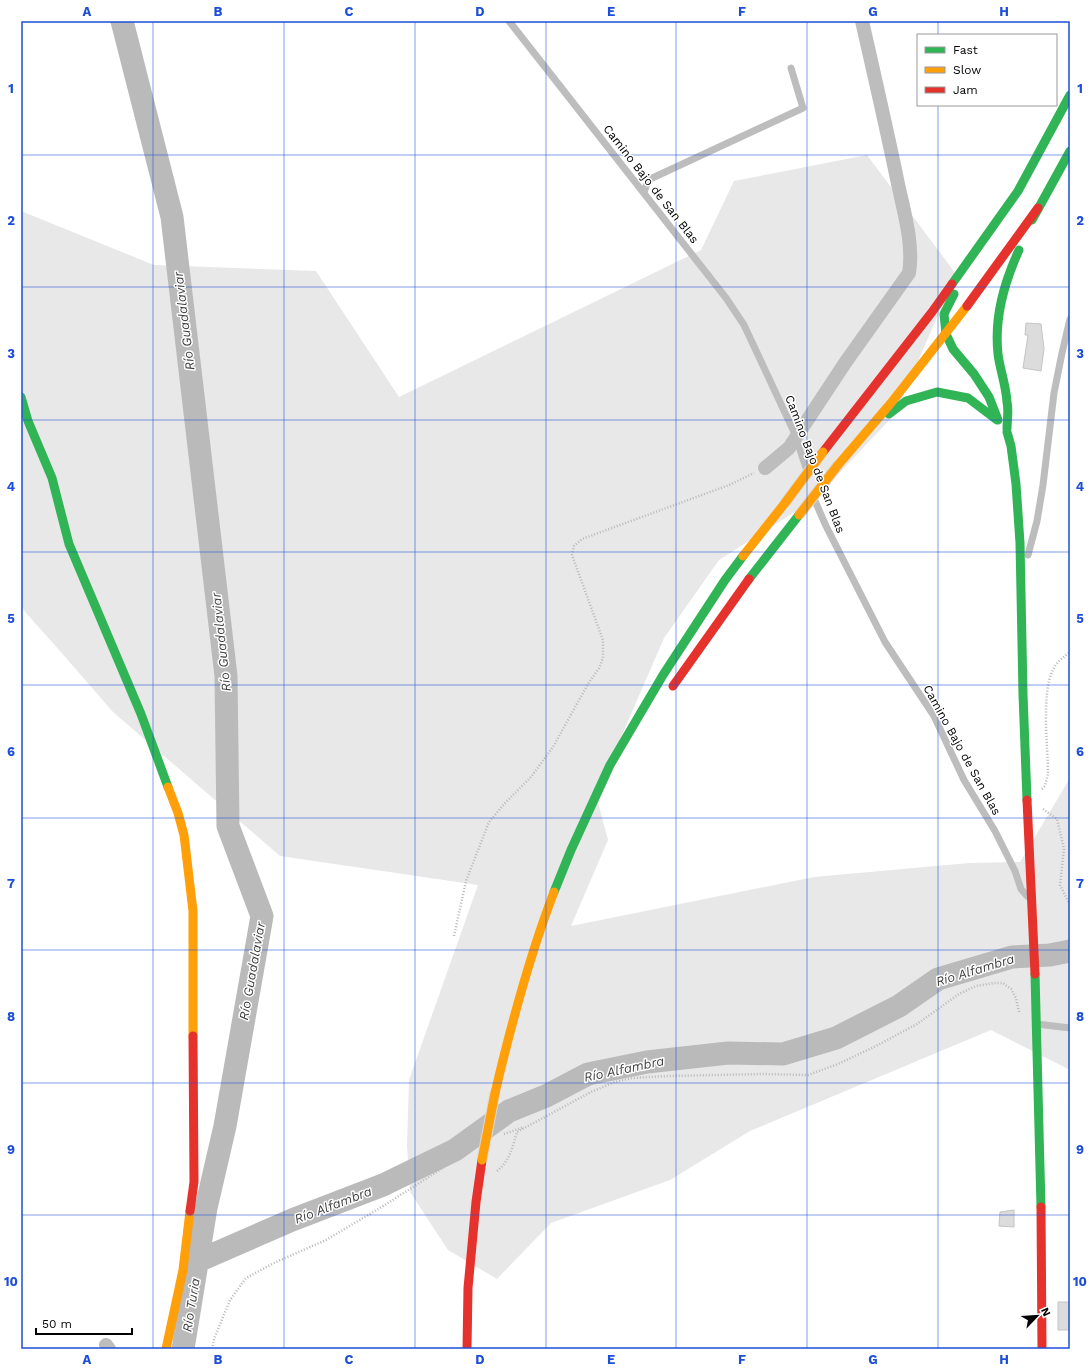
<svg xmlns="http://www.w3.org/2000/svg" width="1091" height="1370" font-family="'Work Sans',sans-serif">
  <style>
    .green { fill: #e8e8e8 }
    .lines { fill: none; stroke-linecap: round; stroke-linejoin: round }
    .river { stroke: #bababa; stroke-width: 23 }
    .building { fill: #dcdcdc; stroke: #c4c4c4 }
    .path { stroke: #b8b8b8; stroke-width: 2.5; stroke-dasharray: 1 2; stroke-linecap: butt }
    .lane { stroke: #bdbdbd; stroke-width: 7 }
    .street { stroke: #bdbdbd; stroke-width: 14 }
    .fast { stroke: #30b455; stroke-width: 9 }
    .slow { stroke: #ff9f0a; stroke-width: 9 }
    .jam { stroke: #e5322d; stroke-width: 9 }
    .slow-bridge-casing { stroke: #dbdbdb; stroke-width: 11; stroke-linecap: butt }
    .slow-bridge { stroke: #ff9f0a; stroke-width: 9 }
    .grid { fill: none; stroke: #1d4ed8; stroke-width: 1; stroke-opacity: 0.55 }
    .labels { text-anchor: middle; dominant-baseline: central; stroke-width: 3; stroke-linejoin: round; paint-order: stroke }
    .street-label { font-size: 12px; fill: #000; stroke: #fff }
    .water-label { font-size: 13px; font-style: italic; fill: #3e3e3e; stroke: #fff }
    .neatline { fill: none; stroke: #1d4ed8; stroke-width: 1.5 }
    .grid-label { font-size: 13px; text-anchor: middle; font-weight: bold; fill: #1d4ed8 }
  </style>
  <rect width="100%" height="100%" fill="#fff"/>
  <path class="green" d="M867,155l89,119 -61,140 -80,85 -96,61 -55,78 -68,157 12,45 -37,86 243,-49 155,-14 51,-1 50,-84v292l-79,-40 -241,101 -80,49 -119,43 -54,56 -49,-29 -38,-58 -3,-46 2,-66 69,-195 -198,-29 -167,-144 -53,-61 -34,-38 -5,-9v-393l133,54 162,6 83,126 302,-147 33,-69z"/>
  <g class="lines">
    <path class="river" d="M122,21l50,196 54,459 2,150 34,90 -37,210 -19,82 -23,141
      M198,1261l94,-41 91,-35 72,-35 54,-39 37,-15 42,-22 59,-12 81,-9 55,1 53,-16 63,-32 39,-27 74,-22 38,-2 20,-4"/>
  </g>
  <path class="building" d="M1026,323l15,1 3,25 -3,22 -18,-3 5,-33h-3z
    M1014,1210v17l-15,-1 1,-14z
    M1058,1302h12v28h-12z"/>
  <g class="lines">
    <path class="path" d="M1042,789l3,-3 3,-12c0,-27 -7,-82 5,-104 3,-8 11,-13 17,-18
      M1043,809l14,10 7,30 -4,36 10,20
      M454,936l12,-55 23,-59 16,-19 26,-26 22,-30 35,-63 11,-16 4,-10v-18l-31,-85 2,-9 8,-7 147,-54 25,-12
      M504,1134l20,-7
      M497,1171c12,-9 16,-25 20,-39l74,-40 24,-10 17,-4 35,-2 96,-2 45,1 30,-11 38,-18 41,-22 42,-30 17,-8 18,-3h9l8,6 5,9 3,14
      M212,1349l2,-10 16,-39 16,-22 30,-16 50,-22 59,-35 81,-52"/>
    <path class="lane" d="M509,21l217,277 18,27 50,107 12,36
      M644,193l4,-13 155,-72 -12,-40
      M815,501l11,25 59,116 49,74 30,64 31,51 20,40 6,18 6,7
      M1028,555l9,-34 6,-36 11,-92 8,-40 8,-34
      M1037,1024l33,4"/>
    <path class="street" d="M765,468l24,-20 56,-85 64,-90c5,-30 -6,-64 -12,-94 -11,-53 -23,-105 -35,-158
      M106,1345l3,4"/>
    <path class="fast" d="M1032,220l38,-69
      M952,284l66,-93 52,-96
      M954,294l-10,20 2,20 7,15 21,25 15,23 9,23
      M21,397l7,24 24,57 17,66 72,170 27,73
      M889,414l17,-13 31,-9 31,6 29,22
      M1007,429c0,-9 2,-18 0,-27 -1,-17 -7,-32 -9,-48 -4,-37 6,-71 21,-104
      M1007,432l4,14 5,38 4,59 3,151 4,106
      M749,579l50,-64
      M554,892l17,-42 39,-85 53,-90 62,-95 18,-24
      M1035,974l6,233"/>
    <path class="slow" d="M838,465l53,-62 76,-97
      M743,556l42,-53
      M168,787l10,26 6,22 9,76v125
      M495,1093c16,-68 34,-136 59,-201
      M166,1349l17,-79 7,-59"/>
    <path class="jam" d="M967,306l71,-98
      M823,452l109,-140 20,-28
      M673,686l76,-107
      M1027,800l8,174
      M1041,1207l1,142
      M190,1211l4,-29 -1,-146
      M467,1349l1,-61 8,-86 6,-42"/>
    <defs>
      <path id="slow-bridge" d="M785,503l38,-51
        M799,515l39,-50
        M482,1160l13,-67"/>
    </defs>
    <use href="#slow-bridge" class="slow-bridge-casing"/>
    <use href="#slow-bridge" class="slow-bridge"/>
  </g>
  <path class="grid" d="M153,21v1328M284,21v1328M415,21v1328M546,21v1328M676,21v1328M807,21v1328M938,21v14M938,105v1244M21,155h1049M21,287h1049M21,420h1049M21,552h1049M21,685h1049M21,818h1049M21,950h1049M21,1083h1049M21,1215h1049"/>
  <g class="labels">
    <g class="street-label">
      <text transform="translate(651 184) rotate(52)">Camino Bajo de San Blas</text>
      <text transform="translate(815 464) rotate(69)">Camino Bajo de San Blas</text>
      <text transform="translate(962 750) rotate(61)">Camino Bajo de San Blas</text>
    </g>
    <g class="water-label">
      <text transform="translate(184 321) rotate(-97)">Río Guadalaviar</text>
      <text transform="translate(221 642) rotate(-96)">Río Guadalaviar</text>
      <text transform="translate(975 970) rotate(-17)">Río Alfambra</text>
      <text transform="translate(252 971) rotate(-80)">Río Guadalaviar</text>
      <text transform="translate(624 1069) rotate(-12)">Río Alfambra</text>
      <text transform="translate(333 1205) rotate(-21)">Río Alfambra</text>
      <text transform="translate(191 1305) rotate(-81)">Río Turia</text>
    </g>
  </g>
  <rect width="1091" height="1370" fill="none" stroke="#ffffff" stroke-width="44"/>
  <rect x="917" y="34" width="140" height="72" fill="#ffffff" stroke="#999999"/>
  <rect x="925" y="47" width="20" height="6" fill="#30b455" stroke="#999999"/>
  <text x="953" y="54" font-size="12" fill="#000000">Fast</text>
  <rect x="925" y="67" width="20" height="6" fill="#ff9f0a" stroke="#999999"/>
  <text x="953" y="74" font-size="12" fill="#000000">Slow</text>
  <rect x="925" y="87" width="20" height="6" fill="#e5322d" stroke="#999999"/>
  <text x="953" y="94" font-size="12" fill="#000000">Jam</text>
  <g transform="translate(1037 1316) rotate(65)" stroke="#ffffff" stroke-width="3" paint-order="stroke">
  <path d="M0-3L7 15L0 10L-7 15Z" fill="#000000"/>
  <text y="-6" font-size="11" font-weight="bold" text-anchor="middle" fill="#000000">N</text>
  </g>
  <path d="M36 1328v6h96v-6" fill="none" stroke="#000000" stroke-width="2"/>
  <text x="42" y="1328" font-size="12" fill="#000000" stroke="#ffffff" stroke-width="3" paint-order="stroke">50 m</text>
  <rect x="22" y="22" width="1047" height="1326" class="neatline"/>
  <g class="grid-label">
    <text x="87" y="16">A</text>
    <text x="218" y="16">B</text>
    <text x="349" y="16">C</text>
    <text x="480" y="16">D</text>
    <text x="611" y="16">E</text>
    <text x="742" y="16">F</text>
    <text x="873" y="16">G</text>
    <text x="1004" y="16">H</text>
    <text x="11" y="93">1</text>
    <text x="1080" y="93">1</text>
    <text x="11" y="225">2</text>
    <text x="1080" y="225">2</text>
    <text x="11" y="358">3</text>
    <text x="1080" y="358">3</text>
    <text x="11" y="491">4</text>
    <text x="1080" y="491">4</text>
    <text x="11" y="623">5</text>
    <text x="1080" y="623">5</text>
    <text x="11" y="756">6</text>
    <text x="1080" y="756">6</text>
    <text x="11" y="888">7</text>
    <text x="1080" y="888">7</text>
    <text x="11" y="1021">8</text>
    <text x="1080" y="1021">8</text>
    <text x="11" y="1154">9</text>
    <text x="1080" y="1154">9</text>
    <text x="11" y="1286">10</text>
    <text x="1080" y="1286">10</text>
    <text x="87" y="1364">A</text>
    <text x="218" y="1364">B</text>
    <text x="349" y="1364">C</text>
    <text x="480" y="1364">D</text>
    <text x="611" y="1364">E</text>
    <text x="742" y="1364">F</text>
    <text x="873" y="1364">G</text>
    <text x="1004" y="1364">H</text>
  </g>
</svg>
